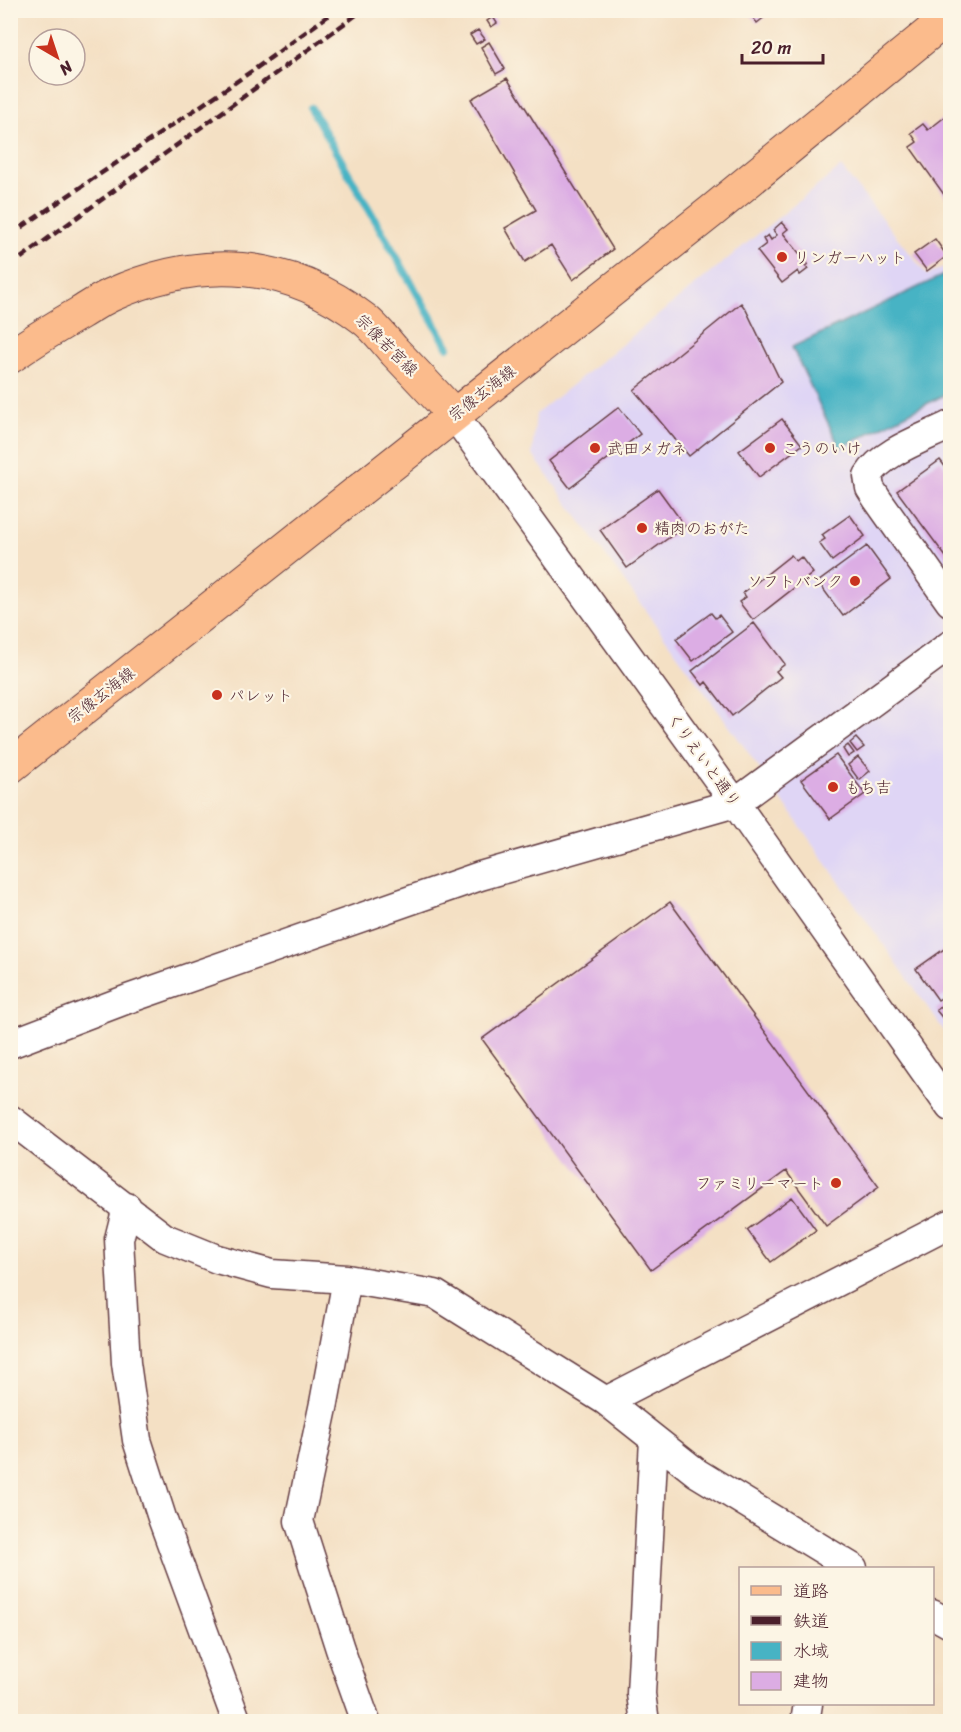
<svg xmlns="http://www.w3.org/2000/svg" width="961" height="1732" font-family="Sriracha,'Klee One',sans-serif">
  <style>
    .built { fill: #dfd5f5 }
    .water { fill: #47b3c4; stroke: #486978; stroke-width: 1.5 }
    .lines { fill: none; stroke-linecap: round; stroke-linejoin: round }
    .stream { stroke: #47b3c4; stroke-width: 8 }
    .building { fill: #dcade4 }
    .minor-casing { stroke: #643c42; stroke-width: 31 }
    .major-casing { stroke: #643c42; stroke-width: 35 }
    .minor { stroke: #fff; stroke-width: 28 }
    .major { stroke: #fbbb8c; stroke-width: 33 }
    .rail { stroke: #4a1f2b; stroke-width: 4.5; stroke-dasharray: 9 4.5; stroke-linecap: butt }
    .poi-dot { fill: #c8321e; stroke: #fcf5e5; stroke-width: 2 }
    .labels { text-anchor: middle; dominant-baseline: central; stroke-width: 4.5; stroke-linejoin: round; paint-order: stroke }
    .poi-label { font-size: 16px; fill: #4a1f2b; stroke: #fcf5e5; text-anchor: start }
    .street-label { font-size: 16px; fill: #4a1f2b; stroke: #fcf5e5 }
  </style>
  <rect width="100%" height="100%" fill="#fcf5e5"/>
  <filter id="ink" filterUnits="userSpaceOnUse"><feTurbulence type="fractalNoise" baseFrequency=".0167" numOctaves="2"/><feDisplacementMap in="SourceGraphic" scale="12" xChannelSelector="R" yChannelSelector="G"/><feConvolveMatrix kernelMatrix="1 2 1 2 8 2 1 2 1" color-interpolation-filters="sRGB"/></filter>
  <filter id="wash" filterUnits="userSpaceOnUse"><feTurbulence type="fractalNoise" baseFrequency=".008" numOctaves="4" result="noise"/><feDisplacementMap in="SourceGraphic" scale="24" xChannelSelector="R" yChannelSelector="G"/><feGaussianBlur stdDeviation="1.35" result="paint"/><feColorMatrix in="noise" values="0 0 0 0 0 0 0 0 0 0 0 0 0 0 0 0 0 1.4 0 .05"/><feComposite in="paint" operator="in"/></filter>
  <g filter="url(#wash)">
    <rect width="100%" height="100%" fill="#f4e0c4"/>
    <path class="built" d="M841,167l86,108 23,-11v775l-205,-291 -213,-294 4,-40z"/>
    <path class="water" d="M950,272v120l-110,56 -48,-101z"/>
    <g class="lines">
      <path class="stream" d="M311,108l137,239"/>
    </g>
    <g id="blocks">
      <path class="building" d="M747,10h14l5,6 -9,7z
        M493,17l4,6 -6,4 -4,-6z
        M478,30l7,9 -9,5 -6,-9z
        M489,42l16,27 -9,5 -15,-27z
        M507,78l106,171 -40,31 -22,-35 -26,17 -20,-34 31,-18 -65,-111z
        M950,113v90l-40,-56 7,-5 -6,-9 12,-9 5,6z
        M782,222l6,7 -5,4 25,31 -3,2 3,3 -8,6 -2,-4 -16,12 -25,-32 9,-7 -3,-5 5,-4 3,5 6,-5 -4,-5z
        M935,239l12,17 -20,15 -13,-17z
        M741,303l5,7 35,72 -92,74 -55,-66z
        M619,407l21,27 -70,54 -21,-27z
        M782,419l20,26 -43,32 -20,-26z
        M940,460l10,13 -1,88 -52,-70z
        M658,489l27,37 -58,42 -27,-38z
        M850,515l15,21 -33,25 -13,-18 6,-4 -3,-4z
        M867,546l24,33 -48,37 -25,-34z
        M791,555l5,6 5,-4 12,16 -60,47 -14,-18 7,-5 -3,-4z
        M711,613l4,5 4,-3 13,17 -39,29 -17,-22z
        M754,623l31,41 -9,7 5,6 -49,39 -26,-34 -3,3 -11,-14z
        M856,738l8,9 -7,5 -7,-9z
        M848,745l6,8 -6,4 -5,-8z
        M836,755l29,39 -35,25 -29,-39z
        M858,757l12,14 -11,9 -11,-15z
        M670,902l209,285 -53,39 -40,-55 -135,99 -169,-231z
        M947,947l3,2v43l-12,8 -22,-31z
        M950,998v19l-5,4 -9,-11z
        M792,1197l24,33 -45,32 -24,-32z"/>
    </g>
  </g>
  <g filter="url(#ink)">
    <use href="#blocks" fill-opacity="0" stroke="#643c42" stroke-width="1.5"/>
    <g class="lines">
      <defs>
        <path id="minor" d="M454,415l281,388 215,304
          M950,425c-25,13 -67,26 -82,51l2,12 7,11 73,103
          M10,1044l118,-45 352,-123 255,-73 215,-158
          M10,1119l155,119 52,21 55,15 75,5 88,15 171,107 91,72 156,95
          M127,1207l-8,32 7,124 11,77 25,78 75,204
          M347,1279l-23,124 -25,118 41,128 26,73
          M606,1401l344,-177
          M932,1614l18,10
          M645,1722l-4,-28 13,-255
          M805,1722l3,-18"/>
        <path id="major" d="M10,357c23,-16 46,-30 70,-44 10,-6 20,-13 31,-18 89,-40 175,-36 253,24 12,9 21,22 31,33 20,21 40,42 59,63
          M10,767l702,-556 238,-195"/>
      </defs>
      <use href="#minor" class="minor-casing"/>
      <use href="#major" class="major-casing"/>
      <use href="#minor" class="minor"/>
      <use href="#major" class="major"/>
      <path class="rail" d="M10,235l245,-166 81,-59
        M10,266l353,-256"/>
    </g>
  </g>
  <g class="poi-dot">
    <circle cx="782" cy="257" r="6"/>
    <circle cx="595" cy="448" r="6"/>
    <circle cx="770" cy="448" r="6"/>
    <circle cx="642" cy="528" r="6"/>
    <circle cx="855" cy="581" r="6"/>
    <circle cx="217" cy="695" r="6"/>
    <circle cx="833" cy="787" r="6"/>
    <circle cx="836" cy="1183" r="6"/>
  </g>
  <g class="labels">
    <g class="poi-label">
      <text x="794" y="257">リンガーハット</text>
      <text x="607" y="448">武田メガネ</text>
      <text x="782" y="448">こうのいけ</text>
      <text x="654" y="528">精肉のおがた</text>
      <text x="843" y="581" text-anchor="end">ソフトバンク</text>
      <text x="229" y="695">パレット</text>
      <text x="845" y="787">もち吉</text>
      <text x="824" y="1183" text-anchor="end">ファミリーマート</text>
    </g>
    <g class="street-label">
      <text transform="translate(387 345) rotate(45)">宗像若宮線</text>
      <text transform="translate(482 393) rotate(-38)">宗像玄海線</text>
      <text transform="translate(101 695) rotate(-38)">宗像玄海線</text>
      <text transform="translate(704 760) rotate(54)">くりえいと通り</text>
    </g>
  </g>
  <rect width="961" height="1732" fill="none" stroke="#fcf5e5" stroke-width="36"/>
  <rect x="739" y="1567" width="195" height="138" fill="#fcf5e5" stroke="#b59f9b" stroke-width="1.5"/>
  <rect x="751" y="1586" width="30" height="9" fill="#fbbb8c" stroke="#b59f9b" stroke-width="1.5"/>
  <text x="793" y="1597" font-size="18" fill="#4a1f2b">道路</text>
  <rect x="751" y="1616" width="30" height="9" fill="#4a1f2b" stroke="#b59f9b" stroke-width="1.5"/>
  <text x="793" y="1627" font-size="18" fill="#4a1f2b">鉄道</text>
  <rect x="751" y="1642" width="30" height="18" fill="#47b3c4" stroke="#b59f9b" stroke-width="1.5"/>
  <text x="793" y="1657" font-size="18" fill="#4a1f2b">水域</text>
  <rect x="751" y="1672" width="30" height="18" fill="#dcade4" stroke="#b59f9b" stroke-width="1.5"/>
  <text x="793" y="1687" font-size="18" fill="#4a1f2b">建物</text>
  <g transform="translate(57 57) rotate(141)"><circle r="28" fill="#fcf5e5" stroke="#b59f9b" stroke-width="1.5"/>
  <path d="M0-4.5L10 22L0 15L-10 22Z" fill="#c8321e"/>
  <text y="-9" font-size="16" font-weight="bold" text-anchor="middle" fill="#4a1f2b">N</text>
  </g>
  <path d="M742 54v9h81v-9" fill="none" stroke="#4a1f2b" stroke-width="3"/>
  <text x="751" y="54" font-size="18" fill="#4a1f2b" stroke="#fcf5e5" stroke-width="4.5" paint-order="stroke">20 m</text>
</svg>
